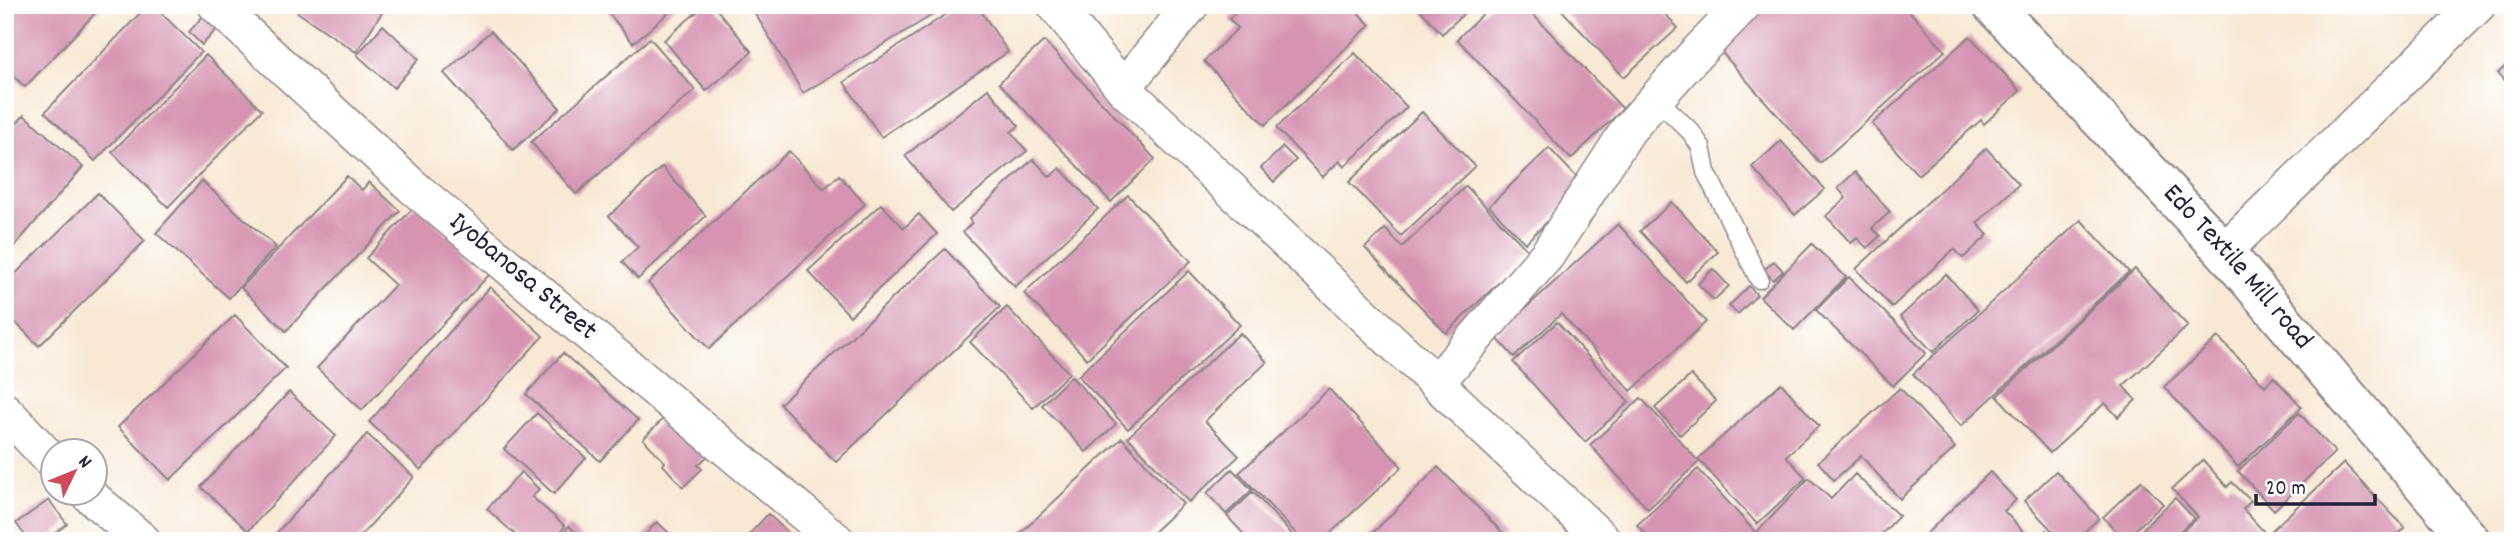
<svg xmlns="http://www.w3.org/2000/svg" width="2518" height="546" font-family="Dekko,sans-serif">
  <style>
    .building { fill: #d694b2 }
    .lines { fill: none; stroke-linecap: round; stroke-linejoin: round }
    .service-casing { stroke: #8d8588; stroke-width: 21 }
    .minor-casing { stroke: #8d8588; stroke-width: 38 }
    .tertiary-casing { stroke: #8d8588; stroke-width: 42 }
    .service { stroke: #fff; stroke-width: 18 }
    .minor { stroke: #fff; stroke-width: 35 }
    .tertiary { stroke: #fff; stroke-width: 38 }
    .labels { text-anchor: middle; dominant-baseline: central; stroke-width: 5; stroke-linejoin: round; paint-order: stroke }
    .street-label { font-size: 28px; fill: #22223b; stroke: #fff }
  </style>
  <rect width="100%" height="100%" fill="#fff"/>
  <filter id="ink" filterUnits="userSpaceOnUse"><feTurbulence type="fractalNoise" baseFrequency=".0143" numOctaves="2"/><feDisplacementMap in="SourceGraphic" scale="14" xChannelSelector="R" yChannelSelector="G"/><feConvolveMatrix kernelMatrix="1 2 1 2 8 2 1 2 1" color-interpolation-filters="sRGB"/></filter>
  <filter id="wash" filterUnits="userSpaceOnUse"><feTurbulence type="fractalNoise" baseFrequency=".00686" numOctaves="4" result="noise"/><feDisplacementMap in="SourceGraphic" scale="28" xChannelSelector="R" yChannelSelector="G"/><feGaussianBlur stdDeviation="1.57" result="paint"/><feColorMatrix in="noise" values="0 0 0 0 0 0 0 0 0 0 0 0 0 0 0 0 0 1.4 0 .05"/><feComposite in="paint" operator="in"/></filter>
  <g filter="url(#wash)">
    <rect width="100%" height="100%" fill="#f8e8d4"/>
    <g id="blocks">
      <path class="building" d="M5,5h98l-78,82 -20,-19z
        M148,5h5l48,47 -106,109 -50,-49z
        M287,5h100l-31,47z
        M602,5h76l-45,38z
        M705,5h8l39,47 -46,39 -42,-51z
        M750,5h199l-146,88z
        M960,5h17l31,47 -127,85 -37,-55z
        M1243,5h108l19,20 -105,100 -61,-64 34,-33 -9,-9z
        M1416,5h57l-31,29z
        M1492,5h32l99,104 -52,50 -114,-120z
        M1557,5h100l21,23 -54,49z
        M1762,5h142l41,46 -125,112 -104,-117z
        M204,15l13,14 -15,16 -13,-13z
        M383,25l36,34 -25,29 -37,-33z
        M491,31l69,77 -47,42 -69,-77z
        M1970,36l50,55 -36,33 -3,-4 -63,55 -46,-51z
        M650,38l45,52 -119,104 -45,-52z
        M1044,41l111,118 -44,43 -112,-119z
        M1355,53l52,54 -63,60 -5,-6 -16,16 -47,-49z
        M206,55l56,55 -94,97 -56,-55z
        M2513,59v30l-15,-16z
        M988,89l31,37 -8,6 16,19 -76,61 -46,-56z
        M1422,112l53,54 -74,70 -52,-54z
        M24,115l59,52 -78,90v-120z
        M1781,141l44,48 -30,26 -43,-48z
        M1283,147l13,13 -22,22 -13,-14z
        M1549,148l36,38 -60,57 -36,-37z
        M1986,148l33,36 -42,39 11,12 -25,23 -9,-9 -62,58 -36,-38z
        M789,151l35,38 15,-14 26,29 -156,145 -61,-66z
        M1033,159l17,18 10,-9 38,41 -83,78 -52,-55 9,-9 -3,-4z
        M662,167l44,49 -68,63 -16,-17 16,-15 -29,-31z
        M1855,172l35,40 -18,16 8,8 -13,12 -10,-10 -6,5 -25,-27 20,-18 -8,-10z
        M347,176l15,14 7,-8 31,29 -114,120 -45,-43z
        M202,181l74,66 -47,51 -73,-65z
        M1466,186l64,67 -84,80 -81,-85 20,-19 17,18z
        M98,193l47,48 -106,105 -34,-34v-28z
        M1128,195l63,66 -104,98 -63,-66z
        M1672,202l46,50 -32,30 -46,-51z
        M881,204l23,24 15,-14 18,20 -87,82 -42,-45z
        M416,205l74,69 -128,136 -45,-42 78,-83 -29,-27z
        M2081,220l48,52 -168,154 -48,-52z
        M1618,224l88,98 -75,69 -70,-77 -47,43 -19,-21z
        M1812,244l34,33 -52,53 -34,-33z
        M945,249l55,58 -164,155 -56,-58z
        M1774,261l9,10 -10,9 -9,-10z
        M1713,269l16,17 -15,14 -16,-16z
        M2135,269l53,57 -65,60 13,14 -18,17 -13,-14 -55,50 -53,-57z
        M1189,271l51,54 -112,104 -50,-53z
        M1946,274l32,36 -45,42 -33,-35z
        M1849,277l77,76 -33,33 -77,-76z
        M1749,286l8,9 -19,19 -9,-8z
        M490,287l53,49 -122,134 -52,-48z
        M1007,307l62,66 -36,35 -63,-66z
        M235,315l51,53 -116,112 -52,-53z
        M1557,322l72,80 -44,40 -72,-80z
        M1240,333l27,29 -62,59 34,35 -50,46 -61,-65z
        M2218,337l47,49 9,-9 28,30 -64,60 -74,-80z
        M563,353l75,67 -38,41 -74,-67z
        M1691,375l25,26 -36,34 -25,-27z
        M1071,376l45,48 -30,28 -44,-47z
        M1781,383l38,43 -33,30 20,22 -49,46 -59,-65z
        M1900,388l55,60 -55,51 -39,-43 -27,24 -16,-18z
        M1329,389l73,78 -80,74h-19l-64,-68z
        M289,392l47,44 -88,95 -47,-44z
        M1641,398l58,64 -51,47 -58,-64z
        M671,411l40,42 -13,12 4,4 -19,18 -20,-22 2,-3 -22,-23z
        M537,413l49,45 -32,36 -50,-45z
        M2299,413l36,39 -61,58 -36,-39z
        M367,434l47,43 -58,64h-87z
        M1122,438l61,66 -39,37h-132z
        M2203,460l24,27 5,-5 19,19 -8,8 23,25 -7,7h-87l26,-24 -26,-28z
        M2344,463l61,65 -14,13h-110l-9,-11z
        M1438,467l67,68 -5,6h-135z
        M1232,469l20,21 -26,24 -19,-21z
        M1698,469l58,64 53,-55 22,21 24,-25 44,42 -24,25h-223l-15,-16z
        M2056,471l43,47 -24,23h-13l-38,-40z
        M521,472l18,17 -7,8 33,29 -13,15h-30l-35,-32z
        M1990,472l26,28 -12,11 28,30h-113z
        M2141,481l22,23 -39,36 -21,-23z
        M1253,492l45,49h-48l-23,-25z
        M2175,498l19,20 -25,23h-39z
        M49,500l18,24 -23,17h-15l-13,-18z
        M768,514l29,27h-54z
        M657,522l21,19h-39z
        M569,526l16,15h-30z
        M2046,530l10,11h-22z"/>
    </g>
  </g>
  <g filter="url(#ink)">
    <use href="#blocks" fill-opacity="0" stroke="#8d8588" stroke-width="2"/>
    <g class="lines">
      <defs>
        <path id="service" d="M1656,98l35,34 10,15 5,25 53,107"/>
        <g id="minor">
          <path id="s1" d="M216,5l197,182 424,354"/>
          <path d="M1055,5l68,83 481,453"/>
          <path d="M1123,88l68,-83"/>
          <path d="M2224,251l254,-246"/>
          <path d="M1436,383l111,-128 81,-125 63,-71 52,-54"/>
          <path d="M5,411l47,50"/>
          <path d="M88,494l55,47"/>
        </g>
        <g id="tertiary">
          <path id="s2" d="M1992,5l232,246 247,290"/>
        </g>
      </defs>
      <use href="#service" class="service-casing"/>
      <use href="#minor" class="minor-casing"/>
      <use href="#tertiary" class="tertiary-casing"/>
      <use href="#service" class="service"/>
      <use href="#minor" class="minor"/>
      <use href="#tertiary" class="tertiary"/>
    </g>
  </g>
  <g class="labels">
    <g class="street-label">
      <text stroke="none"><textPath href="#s2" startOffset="359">Edo Textile Mill road</textPath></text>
      <text stroke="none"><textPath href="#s1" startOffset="410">Iyobanosa Street</textPath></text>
    </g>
  </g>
  <rect width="2518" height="546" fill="none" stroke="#fff" stroke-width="28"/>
  <g transform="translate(74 472) rotate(47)"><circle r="33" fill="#ffffff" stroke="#a7a7b1" stroke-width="2"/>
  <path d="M0-5L12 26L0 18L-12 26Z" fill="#d1495b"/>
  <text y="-10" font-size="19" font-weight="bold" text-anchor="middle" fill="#22223b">N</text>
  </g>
  <path d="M2256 494v10h119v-10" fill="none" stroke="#22223b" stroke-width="3.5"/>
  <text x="2266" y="494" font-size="21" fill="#22223b" stroke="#ffffff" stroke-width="5" paint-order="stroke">20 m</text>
</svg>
